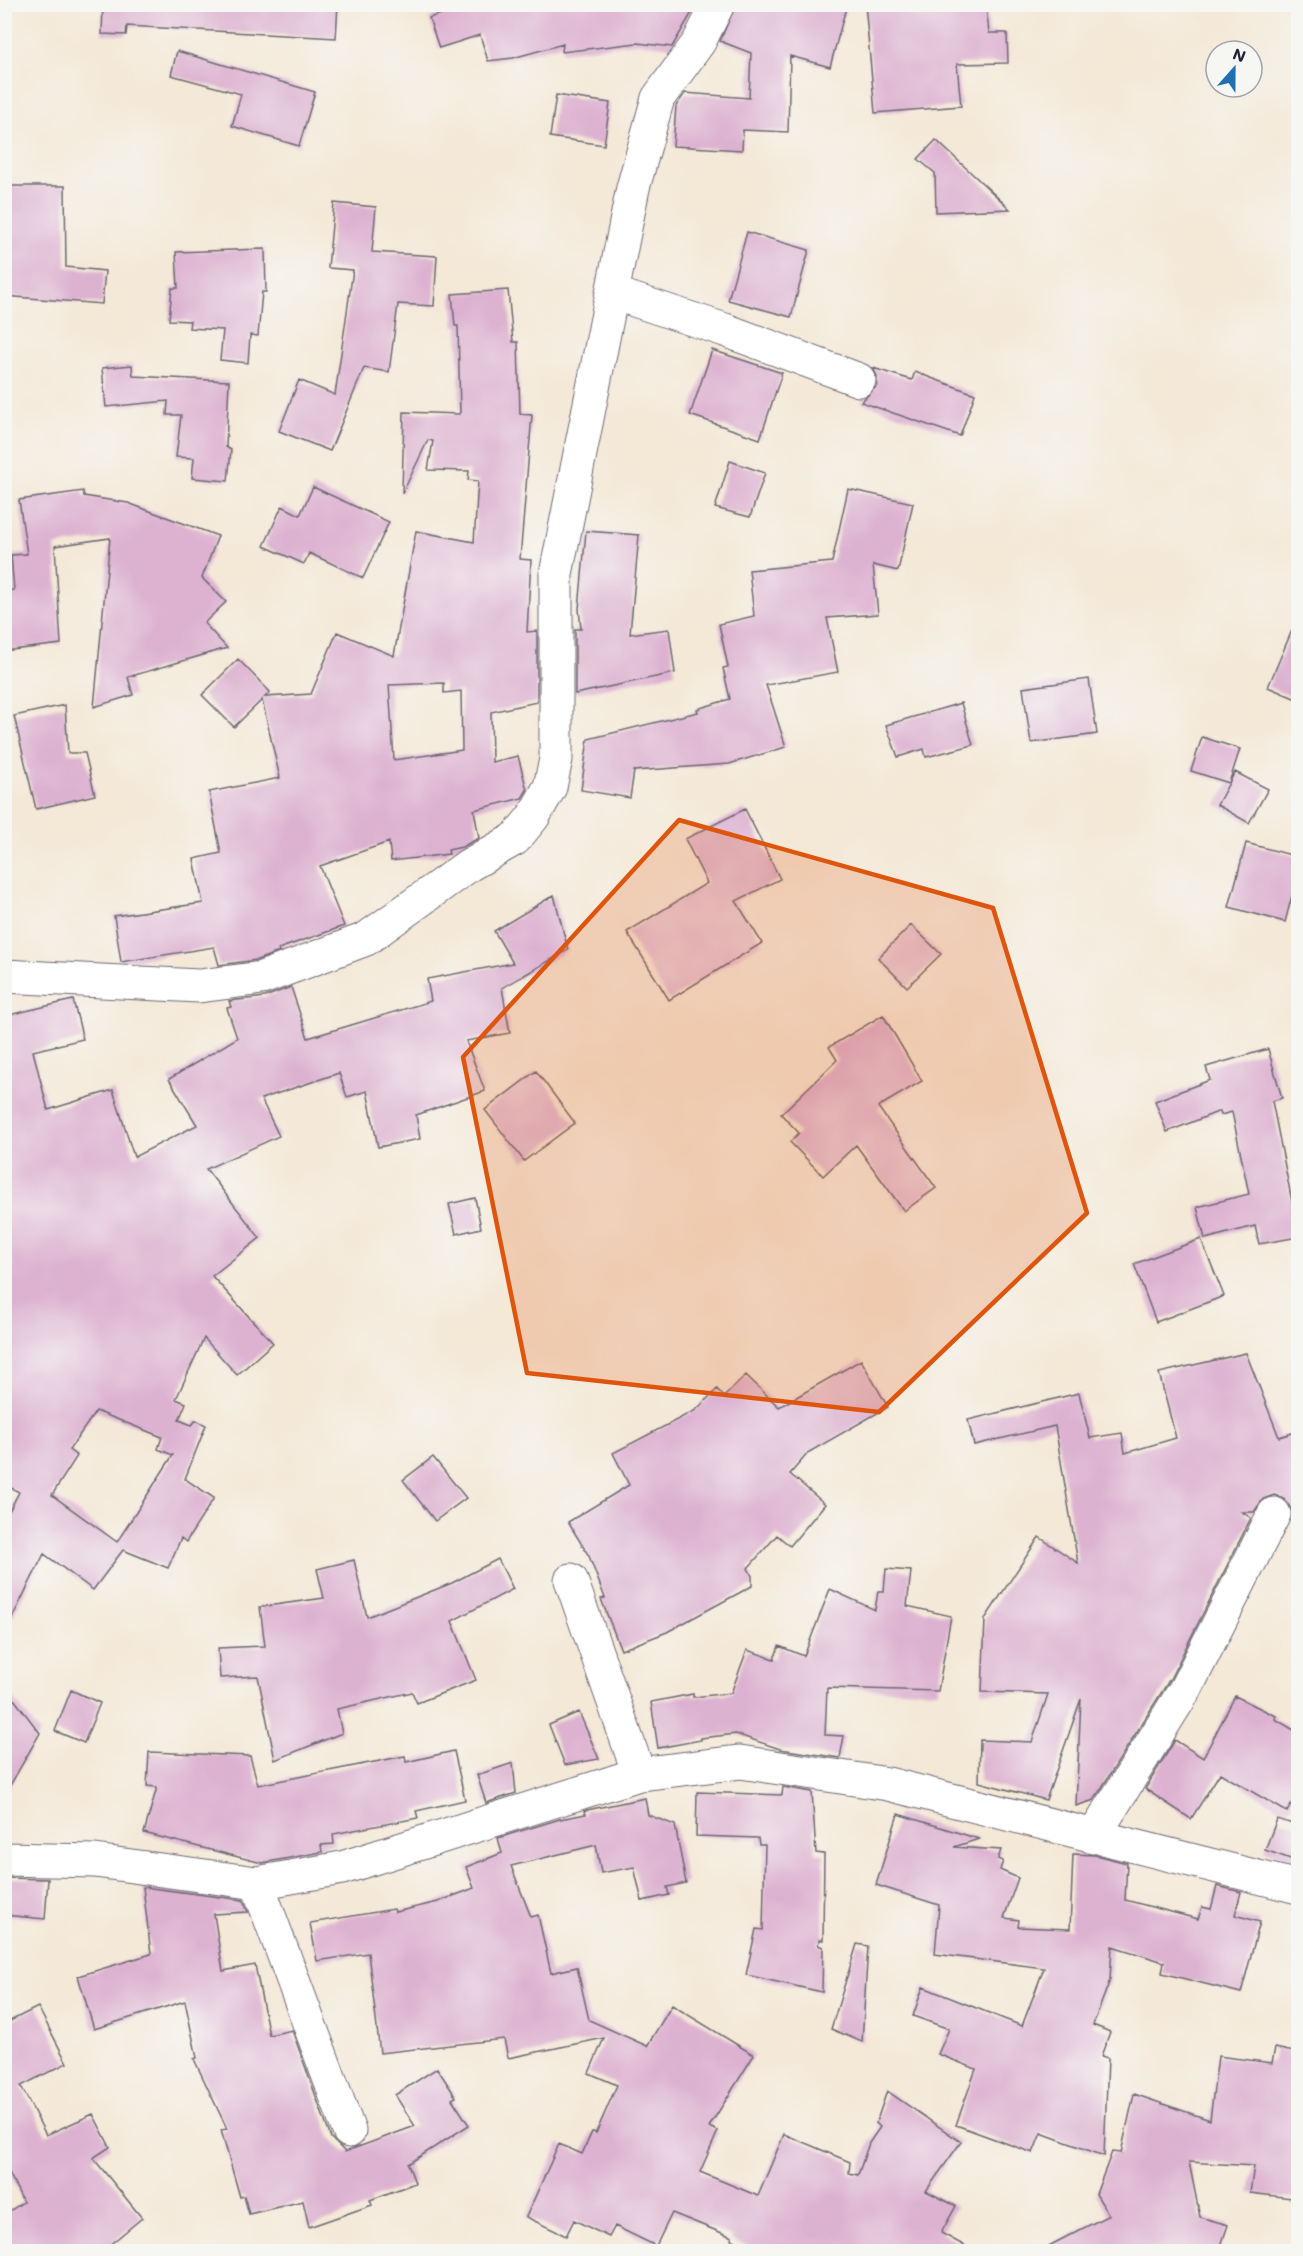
<svg xmlns="http://www.w3.org/2000/svg" width="1303" height="2256" font-family="Mali,sans-serif">
  <style>
    .building { fill: #ddb2d1; fill-rule: evenodd }
    .lines { fill: none; stroke-linecap: round; stroke-linejoin: round }
    .minor-casing { stroke: #6c6772; stroke-width: 35 }
    .minor { stroke: #fff; stroke-width: 33 }
    .marked { fill: #de560e; fill-opacity: 0.2; stroke: #de560e; stroke-width: 4.5; stroke-linejoin: round }
  </style>
  <rect width="100%" height="100%" fill="#f6f6f2"/>
  <filter id="ink" filterUnits="userSpaceOnUse"><feTurbulence type="fractalNoise" baseFrequency=".0167" numOctaves="2"/><feDisplacementMap in="SourceGraphic" scale="12" xChannelSelector="R" yChannelSelector="G"/><feConvolveMatrix kernelMatrix="1 2 1 2 8 2 1 2 1" color-interpolation-filters="sRGB"/></filter>
  <filter id="wash" filterUnits="userSpaceOnUse"><feTurbulence type="fractalNoise" baseFrequency=".008" numOctaves="4" result="noise"/><feDisplacementMap in="SourceGraphic" scale="24" xChannelSelector="R" yChannelSelector="G"/><feGaussianBlur stdDeviation="1.35" result="paint"/><feColorMatrix in="noise" values="0 0 0 0 0 0 0 0 0 0 0 0 0 0 0 0 0 1.4 0 .05"/><feComposite in="paint" operator="in"/></filter>
  <g filter="url(#wash)">
    <rect width="100%" height="100%" fill="#f4e8d7"/>
    <g id="blocks">
      <path class="building" d="M103,4h235l-2,34 -209,-12 -1,9 -24,-1z
        M470,4h227l-25,43 -35,-4 -75,9 1,-8 -50,14 -25,3 -8,-26 -41,13 -10,-30z
        M736,4h111l-17,63 -40,-11 -2,76 -45,-2 -1,20 -69,-4 3,-40 9,-13 64,5 2,-45 -31,-12z
        M865,4h121l3,29h18l1,30 -51,1 4,42 -86,7z
        M177,51l138,41 -16,54 -67,-20 9,-32 -70,-19z
        M556,95l54,8 -6,42 -54,-8z
        M936,140l74,69 -74,3 -1,-39 -17,-14z
        M4,186h61l1,81 39,4 -3,33 -98,-8z
        M334,203l42,4 -4,45 65,4 -3,50 -36,-2 -9,68 -25,-4 -34,83 -51,-20 20,-51 36,15 18,-125 -25,-2z
        M747,232l62,18 -18,67 -63,-17z
        M265,249l1,43h-4l-4,44 -8,-1 -2,28 -28,-3 3,-30 -34,-2 1,-7 -21,-1 3,-32h6l-2,-36z
        M508,290l5,52h5l2,72 12,1 -12,144 11,1 -4,72 10,-1v71l-46,10 1,50 26,-6 9,34 -5,8 -48,12 5,28 -17,9 -14,3 1,4 -58,7 -2,-19 -69,24 24,60 -66,23 1,3 -22,8 -38,5 -5,-18 -93,15 -7,-46 89,-13 -9,-44 27,-6 -12,-61 71,-14 -18,-78 -28,27 -32,-32 36,-36 32,33 -5,5 46,-3 26,-62 57,24 22,-125 58,11 4,-61 -10,-1 1,-9 -41,-1 5,-29 -5,-1 -26,54 2,-82 56,2 -2,-88h-3l-3,-32zM444,683v10l17,-2 1,59 -68,10 -5,-75z
        M712,350l70,23 -22,66 -70,-24z
        M132,365l1,11 96,5 -3,66 5,3 -3,31 -36,-3 2,-20 -18,-1 5,-42h-14l1,-14 -62,6 -4,-39z
        M873,368l39,12 3,-8 60,22 -15,42 -99,-34 16,-16v-10z
        M730,461l35,12 -15,44 -35,-9z
        M313,487l76,35 -26,56 -54,-25 -5,11 -40,-18 18,-40 18,9z
        M848,489l65,14 -15,68 -25,-6 5,49 -51,4 11,54 -72,13 20,62 -57,17 -95,7 -4,27 -49,-8 7,-51 110,-27 -1,-3 33,-10 -7,-31 5,-1 -9,-43 35,-8 -5,-46 83,-8z
        M83,491l1,5 44,7 90,33 -16,42 24,24 -22,21 23,25 -99,29 5,18 -39,12 16,-169 -55,8 6,98 -57,7v-60l10,-1 -3,-35 16,-1 -8,-54z
        M586,531l53,4 -9,99 39,-5 6,44 -100,21v-65h6l-2,-20z
        M1298,616h1v84l-31,-13z
        M1089,679l8,55 -66,9 -8,-55z
        M961,703l12,42 -47,12 -2,-8 -26,8 -12,-32z
        M65,705l3,48h17l10,42 -59,14 -22,-93z
        M1202,737l38,12 -11,34 -38,-12z
        M1235,772l33,17 -19,34 -32,-18z
        M745,809l35,70 -44,22 26,42 -93,57 -42,-68 80,-49 -22,-44z
        M1246,843l53,14v12l-14,53 -56,-15z
        M554,895l14,55 -66,38 8,45 -44,8 19,50 -69,24 4,24 -42,8 -11,-56 -20,6 -8,-24 -78,26 18,37 -73,33 54,69 -48,38 61,67 -36,32 -33,-37 -28,61 10,4 -7,17 13,5 4,-5 10,5 -21,54 29,19 -28,44 -5,-4 -13,30 -45,-18 -30,40 -49,-36 -40,80v-113l15,-29 -15,-8v-468l69,-16 10,39 -50,12 15,59 65,-20 21,67 63,-32 -28,-46 68,-41 -10,-30 4,-1 -2,-6 36,-4 26,-10 17,51 123,-37 -4,-22 86,-16 -19,-32zM96,1411l66,26 -4,12 15,6 -56,87 -65,-47 25,-39 -8,-6z
        M911,925l30,29 -34,33 -29,-29z
        M883,1015l39,66 -44,26 58,81 -32,23 -48,-66 -33,31 -33,-34 9,-9 -18,-19 56,-54 -8,-13z
        M1268,1049l14,49 -10,3 27,136 -40,7 -4,-18 -50,13 -8,-32 52,-13 -17,-82 -11,3 -1,-4 -53,21 -12,-31 55,-21 -4,-13z
        M536,1071l39,52 -51,38 -39,-51z
        M475,1198l6,30 -25,6 -7,-30z
        M1201,1239l23,57 -68,26 -22,-58z
        M1246,1353l33,84 20,-6v79h-7l-9,-12 -9,-3 -11,4 -9,13h-12l9,6 -81,161 -76,121 -18,6 5,-107 -35,101 -67,-18 1,-42 52,2 16,-48 -66,-2 3,-73 54,-82 39,26 -23,-137 -81,19 -6,-25 111,-27 11,45 32,-5 3,20 51,-15 -17,-65z
        M861,1360l27,47 -79,45 -19,22 35,30 -35,42 -13,-11 -29,33 4,8v10l-85,46 -46,18 -20,-51 4,-1 -16,-42 -21,-34 61,-37 -16,-32 83,-43 21,-21 7,8 22,-22 33,32z
        M433,1457l33,41 -31,23 -32,-41z
        M498,1559l15,30 -61,32 24,59 -59,23 -5,-11 -75,17 5,24 -67,27 -17,-84 -38,2 -2,-30 47,-2 -5,-39 64,-9 -7,-29 37,-9 13,57 85,-34z
        M886,1569l25,2 -4,35 44,10 -13,75 -111,-3 -2,47 19,1 -4,22 -60,-9 -44,-15 -35,4v2l-43,8 -7,-46 42,-8v3l38,-4 16,-43 27,9 5,-13 25,10 26,-67 45,21 3,-19h6z
        M4,1686l36,47 -36,63z
        M71,1690l29,13 -16,40 -29,-12z
        M1235,1696l41,20 -1,3 24,14v58l-12,21 -67,-39 -29,46 -46,-30 30,-49 28,18z
        M579,1712l20,47 -34,6 -16,-40z
        M454,1751l11,49 -49,11 2,7 -85,16 1,10 -13,1 1,7 -60,11 -118,-30 13,-46 -10,-1 2,-34 101,4 8,29 147,-29 1,6z
        M513,1763l3,30 -30,10 -9,-28z
        M783,1787l29,5 4,61 8,1 -1,86h-4l-1,5 5,2 -1,45 -76,-17 10,-46 7,1 2,-85h-6l-1,-7 -62,-2 1,-44 85,3z
        M645,1798l3,17 27,10 11,58 -19,4 2,8 -27,6 -8,-34 -33,6 -5,-28 -85,21 20,51 7,-2 13,58 26,-6 12,53 58,26 25,-41 82,50 -45,72 9,4 -18,41 58,24 26,-62 66,28 -1,11 9,2 11,-32 11,-16 -4,-4 11,-32 74,51 -35,49 30,15 -15,27 35,19h-216l-29,-13 1,-2 -60,-24 -16,33 -41,-20 -6,11 -35,-17 -8,16 -40,-19 33,-73 23,10 10,-22 4,1 21,-48 -28,-12 15,-35 -96,20 -4,-19 -124,14 -12,-100 -51,8 -7,-38 84,-14 1,3 43,-10 36,-14 -8,-21 36,-14 -4,-15 62,-19 26,-5 -2,-3 3,-1z
        M898,1814l81,25 -25,8 47,3 -3,9 5,2 -3,9 18,8 -14,40 15,2 -1,7 52,2 3,-75 22,1 32,8 -2,37 73,19 4,-12 9,2 6,-23 24,6 -6,23 25,7 -19,71 -79,-20 2,-11 -52,-16 -2,34 -17,45 17,7 -9,24 7,2 -4,98 -63,-23 -8,20 -77,-28 20,-56 -38,-15 11,-25 -36,-13 10,-29 99,39 22,-58 -109,-14 4,-49 -63,-20z
        M1277,1819l22,7v36l-34,-12z
        M4,1878l44,1 -3,40 -41,-4z
        M143,1887l100,13 5,12 -34,2 9,57 32,-6 14,70 23,-5 39,108 14,14 70,-26 -20,-31 42,-27 19,29 -4,2 17,26 -61,39 7,19 -45,17 2,5 -63,22 -6,-26 -54,13 -5,-18 -4,1 -19,-67 6,-1 -33,-70 3,-1 -12,-57 -91,28 -16,-53 73,-22z
        M857,1944l11,2 -6,96 -31,-13z
        M38,2007l29,56 -46,23 25,49 47,-21 17,33 -17,11 49,60 -41,34h-97v-37l19,-13 -19,-40v-138z
        M1275,2048l24,5v146l-49,-6 4,-27 -65,-4 11,55 28,8 -9,27h-182l72,-37 -13,-21 16,-42 9,1 13,-59 76,26 8,-64 54,7z"/>
    </g>
  </g>
  <g filter="url(#ink)">
    <use href="#blocks" fill-opacity="0" stroke="#6c6772" stroke-width="1.5"/>
    <g class="lines">
      <defs>
        <path id="minor" d="M613,293l112,37 134,50
          M4,976l195,10 63,-8 104,-39 103,-74 46,-26 18,-22 17,-30 6,-28v-185l77,-386 25,-90 41,-56 19,-38
          M571,1580l68,194
          M1093,1837l93,-149 88,-174
          M4,1859l91,2 162,22 85,-15 297,-94 101,-12 148,22 410,103
          M257,1883l92,248"/>
      </defs>
      <use href="#minor" class="minor-casing"/>
      <use href="#minor" class="minor"/>
    </g>
  </g>
  <path class="marked" d="M679,820l314,88 94,305 -208,199 -352,-39 -64,-316z"/>
  <rect width="1303" height="2256" fill="none" stroke="#f6f6f2" stroke-width="24"/>
  <g transform="translate(1234 69) rotate(21)"><circle r="28" fill="#f6f6f2" stroke="#a1a1a9" stroke-width="1.5"/>
  <path d="M0-4.5L10 22L0 15L-10 22Z" fill="#1f6fb2"/>
  <text y="-9" font-size="16" font-weight="bold" text-anchor="middle" fill="#22223b">N</text>
  </g>
</svg>
